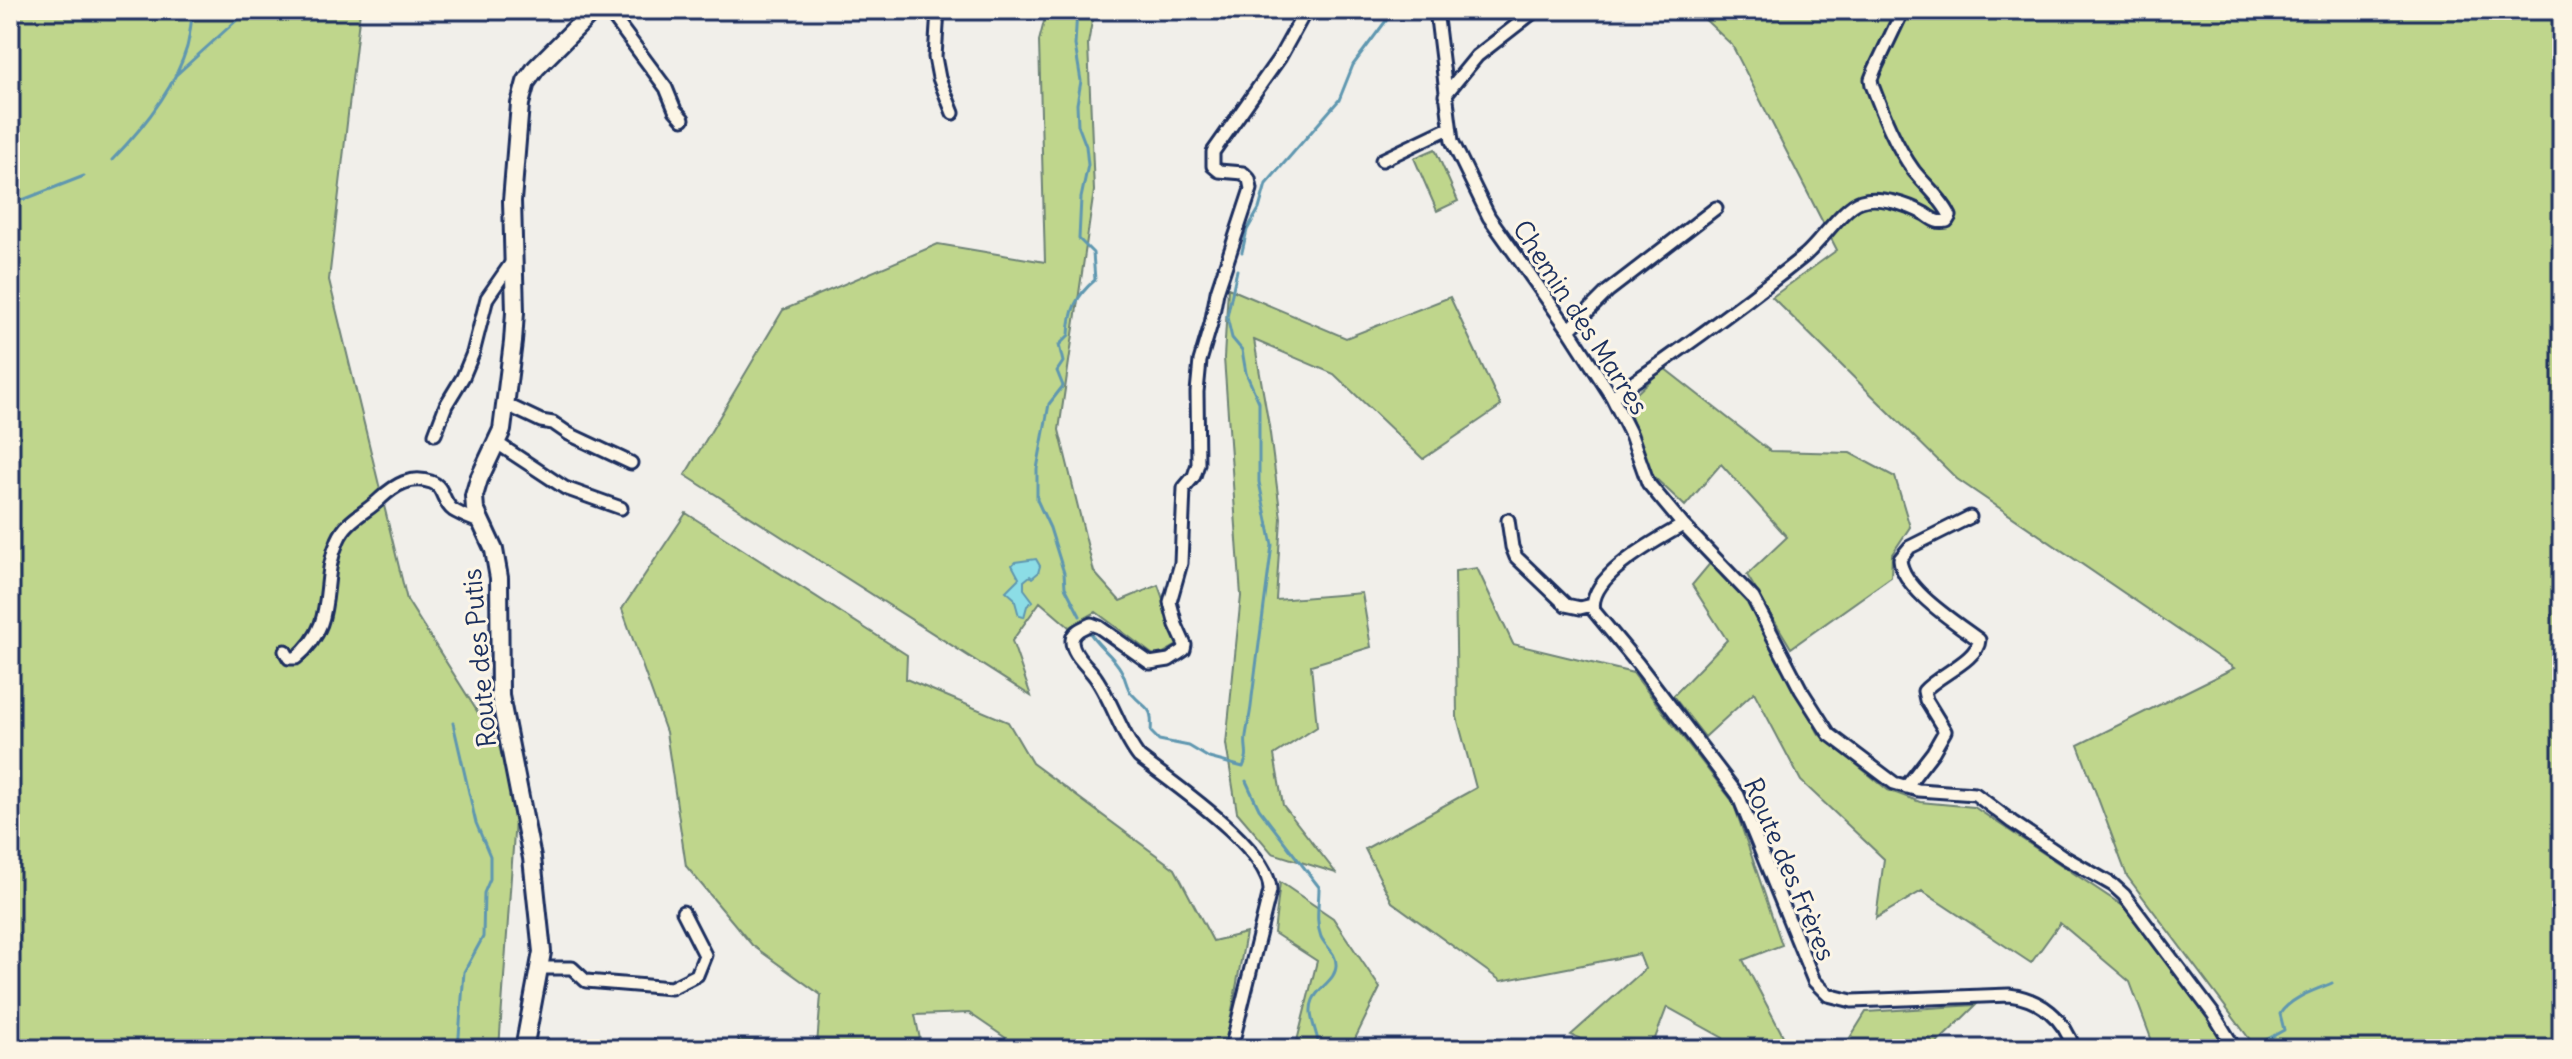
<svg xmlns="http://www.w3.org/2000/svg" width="2572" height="1059" font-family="Delius,sans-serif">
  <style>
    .green { fill: #bfd68c; stroke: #6d8275; stroke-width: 2 }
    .water { fill: #8cdde6; stroke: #5f97b0; stroke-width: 2 }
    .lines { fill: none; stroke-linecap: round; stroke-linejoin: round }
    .stream { stroke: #5f97b0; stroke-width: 3 }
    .street-casing { stroke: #1b2f5e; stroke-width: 17 }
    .secondary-casing { stroke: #1b2f5e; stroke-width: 22 }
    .street { stroke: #fcf5e5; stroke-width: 11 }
    .secondary { stroke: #fcf5e5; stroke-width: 16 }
    .labels { text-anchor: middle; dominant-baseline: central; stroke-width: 6; stroke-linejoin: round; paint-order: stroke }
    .street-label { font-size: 26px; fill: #1b2f5e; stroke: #fcf5e5 }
  </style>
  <rect width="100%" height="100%" fill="#f1efea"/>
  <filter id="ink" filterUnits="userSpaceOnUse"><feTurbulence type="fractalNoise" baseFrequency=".0125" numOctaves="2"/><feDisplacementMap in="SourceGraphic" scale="16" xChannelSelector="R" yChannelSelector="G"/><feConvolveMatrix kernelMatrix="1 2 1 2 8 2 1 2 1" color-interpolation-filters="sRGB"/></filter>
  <g filter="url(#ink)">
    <path class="green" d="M10,10h350l-31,270 78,320 111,176 -19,273h-489z
      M1047,10h47l-6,34 6,147 -35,239 35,142 26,29 38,-16 21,59 -23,13 -60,-45 -27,15 -29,-25 -28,39 19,55 -346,-221 98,-165 155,-66 107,18 -6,-221z
      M1695,10h867v1039h-305l-130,-173 -49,-131 156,-77 -277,-189 -185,-182 65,-47 -105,-205z
      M1435,149l23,52 -21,10 -23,-53z
      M1228,288l118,50 104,-41 51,109 -78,53 -89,-85 -80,-34 15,86 12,92 -5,82 86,-7 9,54 -60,18 6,62 -43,28 9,50 53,68 -64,-20 -35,-41 -11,-68 15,-148 -17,-238z
      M1664,368l106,83 80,2 45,24 15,50 -18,27 -1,23 -100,71 -44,-73 40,-38 -66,-73 -36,42 -33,-31 -26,-72z
      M686,513l221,142 -1,24 102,43 24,41 143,106 38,72 33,-8 -21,116h-203l-53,-36 -54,2 7,34h-180l-4,-10 79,6 4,-50 -69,-50 -66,-79 -20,-134 -44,-123z
      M1712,561l35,40 72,133 69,56 32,12 54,5 149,99 92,119 8,24h-68l-25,-67 -70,-59 -29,40 -109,-72 -46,27 8,-59 -83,-78 -47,-89 -49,45 -32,-41 54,-56 -35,-55z
      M1477,568l36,76 120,29 100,129 49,143 -39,15 47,89h-62l-5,-11 -56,-31 -16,42h-45l-35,-14 74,-66 -6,-15 -138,27 -109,-79 -27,-53 111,-61 -19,-71 -2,-146z
      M1280,882l53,36 47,70 -30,61h-55l22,-88 -43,-28z
      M1976,1005l-45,44h-88l23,-37z"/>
    <path class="water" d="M1036,559l4,7 -2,7 -6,5 -2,-2 -6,5v8l9,12 -6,5 -3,11 -5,-1 -5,-18 -8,-7 13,-13 -7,-13 3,-3z"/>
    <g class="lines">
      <path class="stream" d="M1077,10l-2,35 6,36 -4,23 1,21 8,21 2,19 -7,33 -2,41 14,14 2,27c-19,16 -25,30 -26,55l-10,10 4,17 -6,9 6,15 -14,18 -12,65v31l13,28 14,45 1,14 15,29
        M176,75l72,-65
        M112,160c29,-30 63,-72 75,-113 3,-12 4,-25 6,-37
        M10,202l15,-3 59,-23
        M1242,252l5,-22 12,-21 7,-25 73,-84 14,-35 41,-55
        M1088,630c9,16 25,25 33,40 5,8 5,18 11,24 15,17 21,11 19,38l8,8 30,6 20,12 34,9c7,-14 1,-18 3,-31 2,-15 5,-23 6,-39l20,-152 -13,-63v-80l-13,-29 -4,-23 -10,-12 -5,-21 10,-47
        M453,723l23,100 14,33v23l-6,14 -1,44 -19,35 -6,77
        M1246,781l13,28 60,78c0,17 -4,34 2,50 5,10 15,16 15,27 1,16 -17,22 -23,36 -7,16 6,33 6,49
        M2250,1049l34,-19 -4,-16c11,-17 34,-23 52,-31"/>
      <defs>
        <path id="street" d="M608,10l58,78 9,22 8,9
          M938,10l-3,47 4,21 14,35
          M1436,10l16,131 37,76 80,113 43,67 19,38 17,48 35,42 70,73 48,92 28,44 65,49 24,7 57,4 37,28 52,35 49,28 11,10 90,120 21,34
          M1445,95l32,-39 59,-46
          M1382,160l67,-32
          M1569,330l39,-39 108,-83
          M1612,397c65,-44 131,-92 192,-141 16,-13 39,-49 57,-55 18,-6 48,4 64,13 9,6 11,9 22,7l3,-5c-8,-17 -24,-30 -36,-45 -19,-26 -31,-57 -42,-86l-1,-6 4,-10 28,-59
          M505,404l36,17 12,2 16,11 62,29
          M435,434l11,-29 17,-28 10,-24 14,-55 25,-36
          M497,443l68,45 56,20
          M1508,520l4,27 4,10 50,48 14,3 12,-3
          M1683,525c-26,15 -97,52 -89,86l44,53 100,131 76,186 14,14 24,6 157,-6c32,4 55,23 65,54
          M285,651l4,7h7c43,-35 23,-75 42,-118 9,-21 28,-27 43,-42 14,-13 30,-23 50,-16 13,4 11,20 22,28 8,5 19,9 28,13
          M1906,787l27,-35 12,-21 -19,-31 -2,-9c14,-16 54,-31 55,-51 -24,-18 -77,-51 -79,-81l10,-12 60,-30
          M539,968h33l14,13 85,7 26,-13 8,-20 -22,-43
          M1231,1049l39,-158c1,-42 -98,-108 -131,-134 -18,-23 -26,-54 -43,-79 -7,-11 -25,-24 -24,-38 1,-9 11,-12 19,-16l8,3 51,36 19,-3 15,-10 1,-5 -9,-20 -6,-23 11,-39 3,-75 10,-12 4,-12 -1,-72 3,-31 11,-37 6,-32 34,-103 -2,-10 -6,-6 -24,-2 -6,-5v-14l67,-95 26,-47"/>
        <path id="secondary" d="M524,1049l18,-97 -10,-94 -32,-162 -1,-118 -5,-28 -19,-41 -1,-13 5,-17 23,-49 11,-88 2,-30 -3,-111 8,-97 6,-22 10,-14 58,-58"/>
      </defs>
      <use href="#street" class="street-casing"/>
      <use href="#secondary" class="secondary-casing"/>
      <use href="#street" class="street"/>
      <use href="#secondary" class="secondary"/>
    </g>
  </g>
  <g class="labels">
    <g class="street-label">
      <text transform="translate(1581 317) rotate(57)">Chemin des Marres</text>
      <text transform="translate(479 658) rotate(-95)">Route des Putis</text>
      <text transform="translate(1790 869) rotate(67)">Route des Frères</text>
    </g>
  </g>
  <rect width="2572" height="1059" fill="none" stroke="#fcf5e5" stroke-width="40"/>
  <rect x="20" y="20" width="2532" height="1019" fill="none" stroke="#1b2f5e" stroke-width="3" filter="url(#ink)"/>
</svg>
